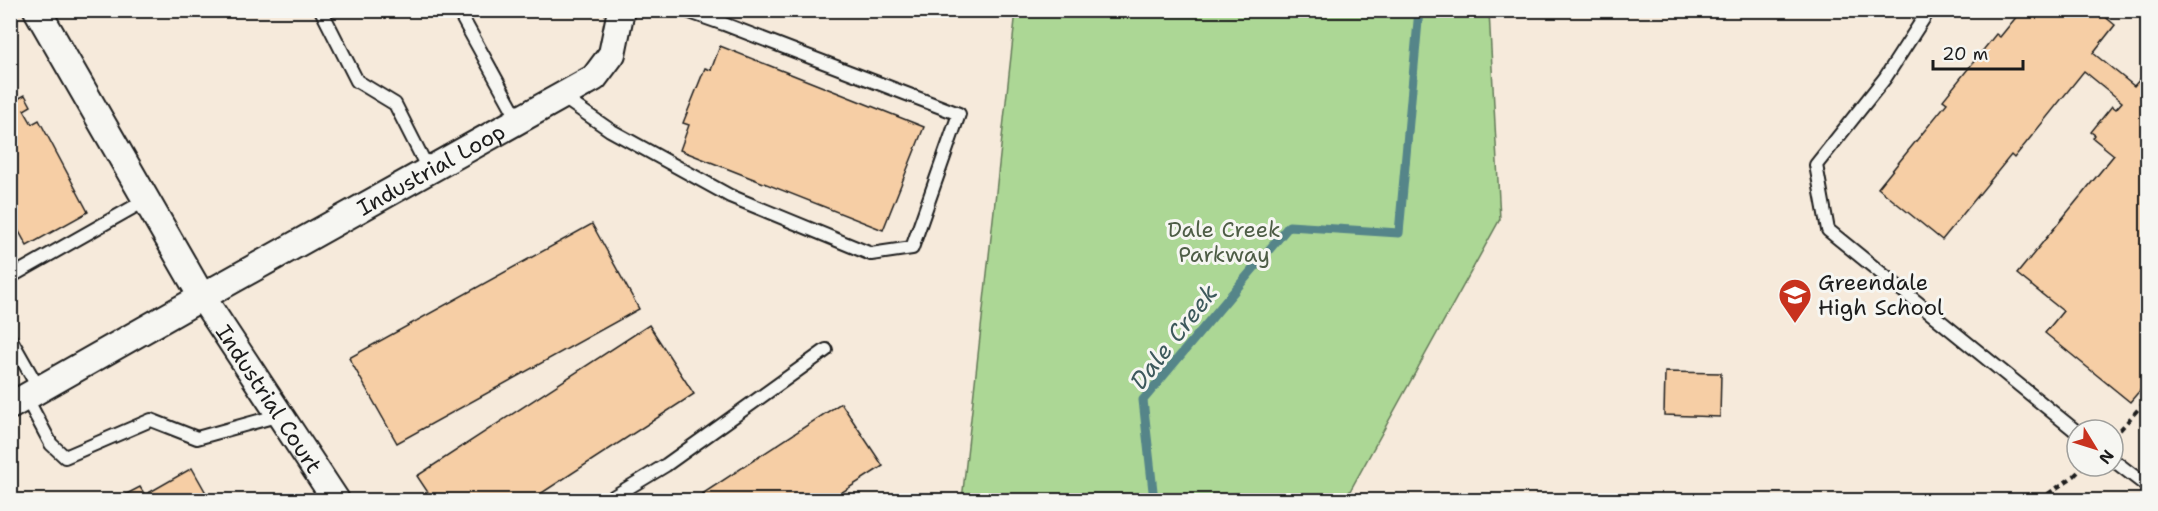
<svg xmlns="http://www.w3.org/2000/svg" width="2158" height="511" font-family="'Shantell Sans',sans-serif">
  <style>
    .built { fill: #f6eadb; fill-rule: evenodd }
    .green { fill: #acd795; stroke: #647a58; stroke-width: 1.5 }
    .lines { fill: none; stroke-linecap: round; stroke-linejoin: round }
    .stream { stroke: #548589; stroke-width: 9 }
    .building { fill: #f6cea5; stroke: #1c1c1c; stroke-width: 1.5 }
    .lane-casing { stroke: #1c1c1c; stroke-width: 16 }
    .street-casing { stroke: #1c1c1c; stroke-width: 30 }
    .path { stroke: #1c1c1c; stroke-width: 4; stroke-dasharray: 6 4.5; stroke-linecap: butt }
    .lane { stroke: #f6f6f2; stroke-width: 12 }
    .street { stroke: #f6f6f2; stroke-width: 26 }
    .labels { text-anchor: middle; dominant-baseline: central; stroke-width: 6; stroke-linejoin: round; paint-order: stroke }
    .street-label { font-size: 22px; fill: #1c1c1c; stroke: #f6f6f2 }
    .park-label { font-size: 22px; fill: #4e5d46; stroke: #f6f6f2 }
    .poi-label { font-size: 22px; fill: #1c1c1c; stroke: #f6f6f2; text-anchor: start }
    .water-label { font-size: 24px; font-style: italic; fill: #3d595c; stroke: #f6f6f2 }
  </style>
  <rect width="100%" height="100%" fill="#f6f6f2"/>
  <filter id="ink" filterUnits="userSpaceOnUse"><feTurbulence type="fractalNoise" baseFrequency=".0167" numOctaves="2"/><feDisplacementMap in="SourceGraphic" scale="12" xChannelSelector="R" yChannelSelector="G"/><feConvolveMatrix kernelMatrix="1 2 1 2 8 2 1 2 1" color-interpolation-filters="sRGB"/></filter>
  <g filter="url(#ink)">
    <path class="built" d="M10,11h1006l-54,489h-950l-2,-3z
      M1489,11h658v489h-802l155,-281zM2077,430h36v36h-36z"/>
    <path class="green" d="M1016,11h473l11,208 -155,281h-383z"/>
    <g class="lines">
      <path class="stream" d="M1154,500l-11,-100 146,-174 110,7 20,-223"/>
    </g>
    <path class="building" d="M2022,10h75l18,15 -22,28 41,33 14,-16v311l-18,21 -85,-69 18,-22 -46,-37 97,-119 -21,-17 2,-3 -4,-3 21,-26 4,3 6,-7 -38,-31 -70,87 -3,-3 -69,85 -64,-52 69,-85 -4,-3 53,-66 4,3z
      M720,46l204,81 -41,103 -203,-80 9,-25 -6,-2 22,-55 6,2z
      M25,95l6,11 -7,4 8,14 7,-4 49,92 -61,34 -17,-31v-112z
      M592,224l47,85 -242,134 -48,-85z
      M649,325l45,69 -163,106h-98l-16,-24z
      M1665,372l56,1 -1,44 -56,-2z
      M841,403l42,63 -53,34h-137z
      M192,468l18,32h-95l25,-13 5,8z"/>
    <g class="lines">
      <defs>
        <path id="lane" d="M321,10l36,71 38,23 33,65
          M458,10l60,109
          M1929,10l-44,68 -69,87 12,65 249,202
          M561,96l49,34 120,66 141,58 41,-6 47,-134 -235,-90 -40,-14
          M10,277l136,-77
          M10,338l29,51
          M26,397l25,47 14,13 86,-37 46,18 83,-23
          M2113,460l35,27
          M608,500l58,-35 160,-115"/>
        <g id="street">
          <path id="s1" d="M37,10l165,287 134,203"/>
          <path id="s2" d="M10,406l192,-109 392,-219 18,-24 9,-44"/>
        </g>
      </defs>
      <use href="#lane" class="lane-casing"/>
      <use href="#street" class="street-casing"/>
      <path class="path" d="M2113,438l28,-32 7,5
        M2039,500l35,-24 10,-10"/>
      <use href="#lane" class="lane"/>
      <use href="#street" class="street"/>
    </g>
  </g>
  <defs>
    <symbol id="school-pin" viewBox="-11 -11 22 30"><path d="M0 17L-7.5 6A9.5 9.5 0 1 1 7.5 6Z" fill="#c8321e" stroke="#f6f6f2"/><path d="M0-5L7-2L0 1L-7-2ZM-4 1L0 2.5L4 1V4Q0 6-4 4Z" fill="#fff"/></symbol>
  </defs>
  <g fill-rule="evenodd">
    <use href="#school-pin" x="1776" y="276" width="38" height="52"/>
  </g>
  <g class="labels">
    <g class="street-label">
      <text stroke="none"><textPath href="#s2" startOffset="483">Industrial Loop</textPath></text>
      <text stroke="none"><textPath href="#s1" startOffset="453">Industrial Court</textPath></text>
    </g>
    <g class="park-label">
      <text x="1224" y="229">Dale Creek<tspan x="1224" dy="25">Parkway</tspan></text>
    </g>
    <g class="poi-label">
      <text x="1818" y="282">Greendale<tspan x="1818" dy="25">High School</tspan></text>
    </g>
    <g class="water-label">
      <text transform="translate(1174 337) rotate(-52)">Dale Creek</text>
    </g>
  </g>
  <rect width="2158" height="511" fill="none" stroke="#f6f6f2" stroke-width="36"/>
  <rect x="18" y="18" width="2122" height="475" fill="none" stroke="#1c1c1c" stroke-width="2" filter="url(#ink)"/>
  <g transform="translate(2095 448) rotate(128)"><circle r="28" fill="#f6f6f2" stroke="#9f9f9c" stroke-width="1.5"/>
  <path d="M0-4.5L10 22L0 15L-10 22Z" fill="#c8321e"/>
  <text y="-9" font-size="16" font-weight="bold" text-anchor="middle" fill="#1c1c1c">N</text>
  </g>
  <path d="M1933 60v9h90v-9" fill="none" stroke="#1c1c1c" stroke-width="3"/>
  <text x="1942" y="60" font-size="18" fill="#1c1c1c" stroke="#f6f6f2" stroke-width="4.5" paint-order="stroke">20 m</text>
</svg>
